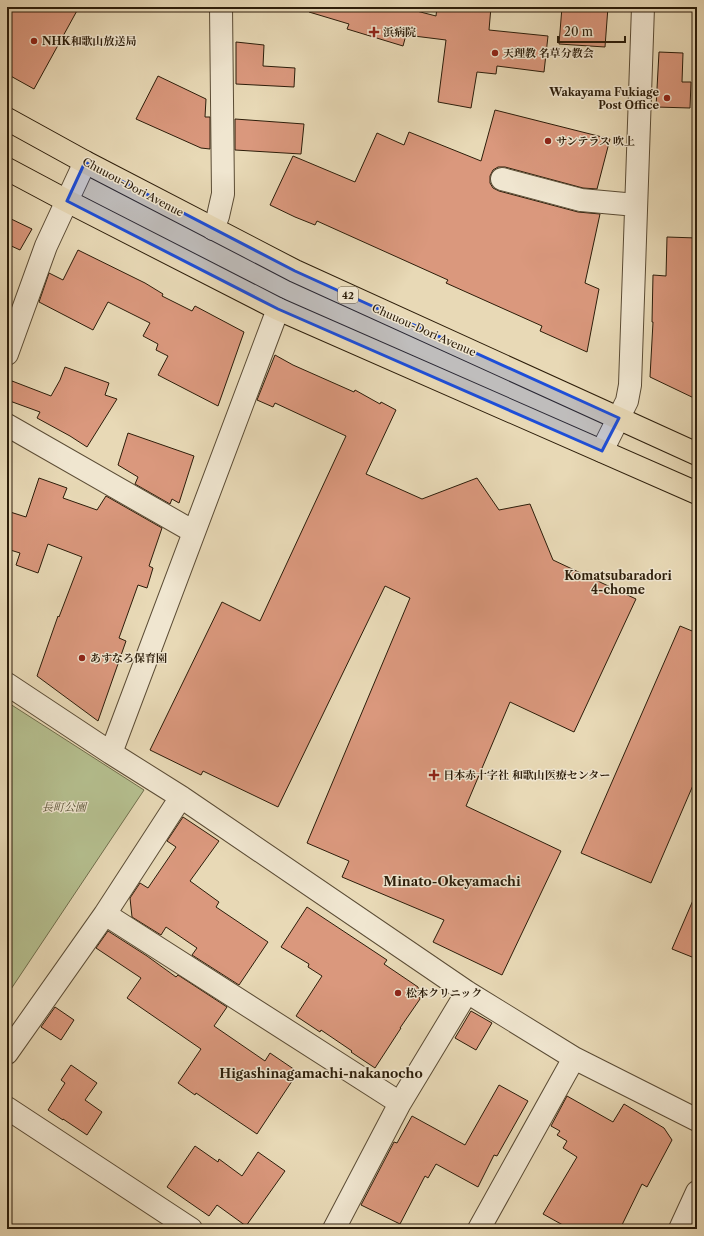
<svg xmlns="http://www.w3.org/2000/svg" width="704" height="1236" font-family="'Libre Caslon Text','Noto Serif JP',serif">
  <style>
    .green { fill: #b5bf8f; stroke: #706e4c }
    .building { fill: #da987d; stroke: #2c1d0a }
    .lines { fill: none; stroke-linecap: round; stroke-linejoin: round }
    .minor-casing { stroke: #5b4c35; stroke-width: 24 }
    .tertiary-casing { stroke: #5b4c35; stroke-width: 24 }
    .trunk-casing { stroke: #2c1d0a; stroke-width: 24 }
    .minor { stroke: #f0e6d0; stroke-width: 22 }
    .tertiary { stroke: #f0e6d0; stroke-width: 22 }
    .trunk { stroke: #e8d9b6; stroke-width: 22 }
    .marked { fill: #1d4ed8; fill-opacity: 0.2; stroke: #1d4ed8; stroke-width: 3; stroke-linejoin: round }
    .poi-dot { fill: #8f2418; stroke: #f0e6d0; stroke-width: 1.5 }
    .labels { text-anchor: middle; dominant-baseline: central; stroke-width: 3; stroke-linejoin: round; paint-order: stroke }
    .shield { fill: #f0e6d0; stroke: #675945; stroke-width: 1 }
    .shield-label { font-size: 10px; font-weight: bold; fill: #2c1d0a }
    .poi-label { font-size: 11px; font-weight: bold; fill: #2c1d0a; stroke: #f0e6d0; text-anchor: start }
    .street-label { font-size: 11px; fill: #2c1d0a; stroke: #f0e6d0 }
    .park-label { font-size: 11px; font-style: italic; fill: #554e32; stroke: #f0e6d0 }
    .neighbourhood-label { font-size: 12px; font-weight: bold; fill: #2c1d0a; stroke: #f0e6d0 }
    .quarter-label { font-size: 13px; font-weight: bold; fill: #2c1d0a; stroke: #f0e6d0 }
  </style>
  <rect width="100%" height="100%" fill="#e8d9b6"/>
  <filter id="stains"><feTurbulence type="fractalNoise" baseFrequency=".005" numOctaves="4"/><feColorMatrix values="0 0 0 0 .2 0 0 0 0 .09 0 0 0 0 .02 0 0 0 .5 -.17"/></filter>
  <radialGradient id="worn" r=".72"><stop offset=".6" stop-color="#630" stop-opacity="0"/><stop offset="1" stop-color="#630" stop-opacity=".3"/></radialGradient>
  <path class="green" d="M7,702l137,88 -137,205z"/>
  <path class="building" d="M7,7h72l-45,82 -27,-15z
    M310,7h91l35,9 1,-9h54l-2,23 59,6 -4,36 -47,-6 -1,8 -19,-2 -6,36 -33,-6 8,-62 -40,-5 -3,11 -56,-17 2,-5 -40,-12z
    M562,7h46l-3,40 -46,-3z
    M236,42l28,3 -1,21 32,2 -1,19 -58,-3z
    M659,52l24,1 -1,29h9l-1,26 -34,-1z
    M158,76l48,23 -1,18h5v32l-9,-1 -65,-29z
    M495,110l115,29 -13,50 -14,-1 -78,-21h-7l-5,3 -3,6v7l3,5 6,3 79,21 22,2 -15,69 14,6 -12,63 -47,-21 2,-5 -96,-43 2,-3 -131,-59 -2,4 -20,-8 -25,-12 23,-49 62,26 22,-49 27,12 5,-13 72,29z
    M235,119l69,5 -3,30 -66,-4z
    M7,217l25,12 -12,21 -13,-6z
    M667,237l30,1v129l-1,32 -46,-22 3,-55h-1l1,-47 13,1z
    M78,250l67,33 18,11 -1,2 30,15 3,-5 49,26 -26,74 -60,-31 10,-19 -12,-6 2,-6 -15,-8 7,-13 -42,-21 -15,28 -54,-28 10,-29 14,7z
    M275,355l18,10 61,27 1,-2 25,14 1,-2 15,8 -30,64 56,25 55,-21 22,32 31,-6 23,56 83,39 -62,133 -64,-30 -44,104 95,45 -59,124 -69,-33 11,-22 -102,-43 7,-16 -42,-18 103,-245 -25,-12 -107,221 -75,-36 -2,4 -51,-25 72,-148 38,19 86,-185 -71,-33 -2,4 -16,-7z
    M65,367l44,16 -4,12 12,4 -30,48 -17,-11 -33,-18 3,-6 -33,-12v-5l5,-14 39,15 9,-16z
    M128,433l66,23 -15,47 -7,-4 -2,5 -35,-20 3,-7 -20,-12z
    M39,478l28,10 -4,10 34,12 9,-14 56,32 -13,38 4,2 -6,20 -9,-3 -19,53 7,3 -28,80 -61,-45 21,-60 1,1 23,-60 -34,-13 -10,29 -22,-8 4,-12 -13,-4v-38l19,6z
    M680,626l17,7v143l-46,107 -70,-30z
    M183,817l36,24 -29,40 29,21 -3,5 52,35 -29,43 -47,-30 5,-7 -31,-21 -5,8 -29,-18 -2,-19 10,-15 8,5 28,-41 -9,-6z
    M697,891v68l-25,-10z
    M307,907l80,53 -3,4 34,23 2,12 -20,29h1l-26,40 -24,-16 1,-1 -31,-21 -1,2 -24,-16 26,-40 -14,-9 1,-3 -28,-17z
    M108,931l39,25 29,21 2,-2 49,32 -13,19 51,35 5,-8 28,19 -41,62 -61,-41 -1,2 -17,-12 23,-34 -74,-51 14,-20 -45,-30z
    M55,1007l19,13 -13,20 -20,-13z
    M471,1011l21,12 -16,27 -21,-12z
    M71,1065l26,18 -12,17 17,12 -15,23 -24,-16v1l-15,-10 17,-27 -4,-3z
    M499,1085l29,16 -31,55 -3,-1 -16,32 -42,-23 -8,14 -3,-2 -25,48 -39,-19 33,-63 3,1 15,-27 53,29z
    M567,1096l46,26 11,-18 40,24 8,12 -25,47 -5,-3 -22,45h-50l-27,-15 34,-57 -14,-9 4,-7 -10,-6 3,-4 -9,-5z
    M195,1146l23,16 1,-3 23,17 16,-24 27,19 -39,55 -29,-21 -8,11 -42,-29z"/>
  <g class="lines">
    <defs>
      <path id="minor" d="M502,179l79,21 55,5
        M213,229l5,-13 5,-22 -2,-187
        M7,354l39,-108 39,-84
        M7,425l187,107
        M602,451l25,-50 3,-16 13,-378
        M7,684l104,69 70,44 286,195 107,66 123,62
        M111,753l167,-444
        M105,914l295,189
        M7,1053l98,-139 76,-117
        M7,1108l184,121
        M334,1229l66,-126 67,-111
        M479,1229l95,-171"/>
      <path id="tertiary" d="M680,1229l17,-37"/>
      <path id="trunk" d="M7,119l78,43 210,109 402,183
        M7,169l60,32 211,108 419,184"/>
    </defs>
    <use href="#minor" class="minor-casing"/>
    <use href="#tertiary" class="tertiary-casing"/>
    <use href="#trunk" class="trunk-casing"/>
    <use href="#minor" class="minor"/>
    <use href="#tertiary" class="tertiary"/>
    <use href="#trunk" class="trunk"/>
  </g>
  <path class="marked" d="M85,162l210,109 324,147 -17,33 -324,-142 -211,-108z"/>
  <g class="poi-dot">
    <path d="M372 26h4v4h4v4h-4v4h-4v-4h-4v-4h4z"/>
    <circle cx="34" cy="41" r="4"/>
    <circle cx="495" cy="53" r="4"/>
    <circle cx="667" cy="98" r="4"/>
    <circle cx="548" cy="141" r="4"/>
    <circle cx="82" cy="658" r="4"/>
    <path d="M432 769h4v4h4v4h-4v4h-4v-4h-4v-4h4z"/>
    <circle cx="398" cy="993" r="4"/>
  </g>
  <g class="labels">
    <rect class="shield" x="338" y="287" width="20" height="16" rx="3"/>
    <g class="shield-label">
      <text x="348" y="295">42</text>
    </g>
    <g class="poi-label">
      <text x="383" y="32">浜病院</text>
      <text x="42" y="41">NHK和歌山放送局</text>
      <text x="503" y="53">天理教 名草分教会</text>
      <text x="659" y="92" text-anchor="end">Wakayama Fukiage<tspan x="659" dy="13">Post Office</tspan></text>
      <text x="556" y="141">サンテラス 吹上</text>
      <text x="90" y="658">あすなろ保育園</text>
      <text x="443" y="775">日本赤十字社 和歌山医療センター</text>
      <text x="406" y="993">松本クリニック</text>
    </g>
    <g class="street-label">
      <text transform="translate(133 187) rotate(28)">Chuuou-Dori Avenue</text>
      <text transform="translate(424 330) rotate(24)">Chuuou-Dori Avenue</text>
    </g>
    <g class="park-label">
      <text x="64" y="807">長町公園</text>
    </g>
    <g class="neighbourhood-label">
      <text x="618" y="575">Komatsubaradori<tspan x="618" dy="14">4-chome</tspan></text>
    </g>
    <g class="quarter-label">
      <text x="452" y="881">Minato-Okeyamachi</text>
      <text x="321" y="1073">Higashinagamachi-nakanocho</text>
    </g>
  </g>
  <rect width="704" height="1236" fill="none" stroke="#e8d9b6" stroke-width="24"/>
  <rect x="8" y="8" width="688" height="1220" fill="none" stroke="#2c1d0a" stroke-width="2"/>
  <rect x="12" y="12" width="680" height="1212" fill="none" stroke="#2c1d0a"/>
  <path d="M558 36v6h67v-6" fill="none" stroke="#2c1d0a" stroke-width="2"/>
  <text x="564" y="36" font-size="12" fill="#2c1d0a" stroke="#f0e6d0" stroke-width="3" paint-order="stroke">20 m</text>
  <rect width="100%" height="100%" filter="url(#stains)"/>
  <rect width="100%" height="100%" fill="url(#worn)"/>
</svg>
